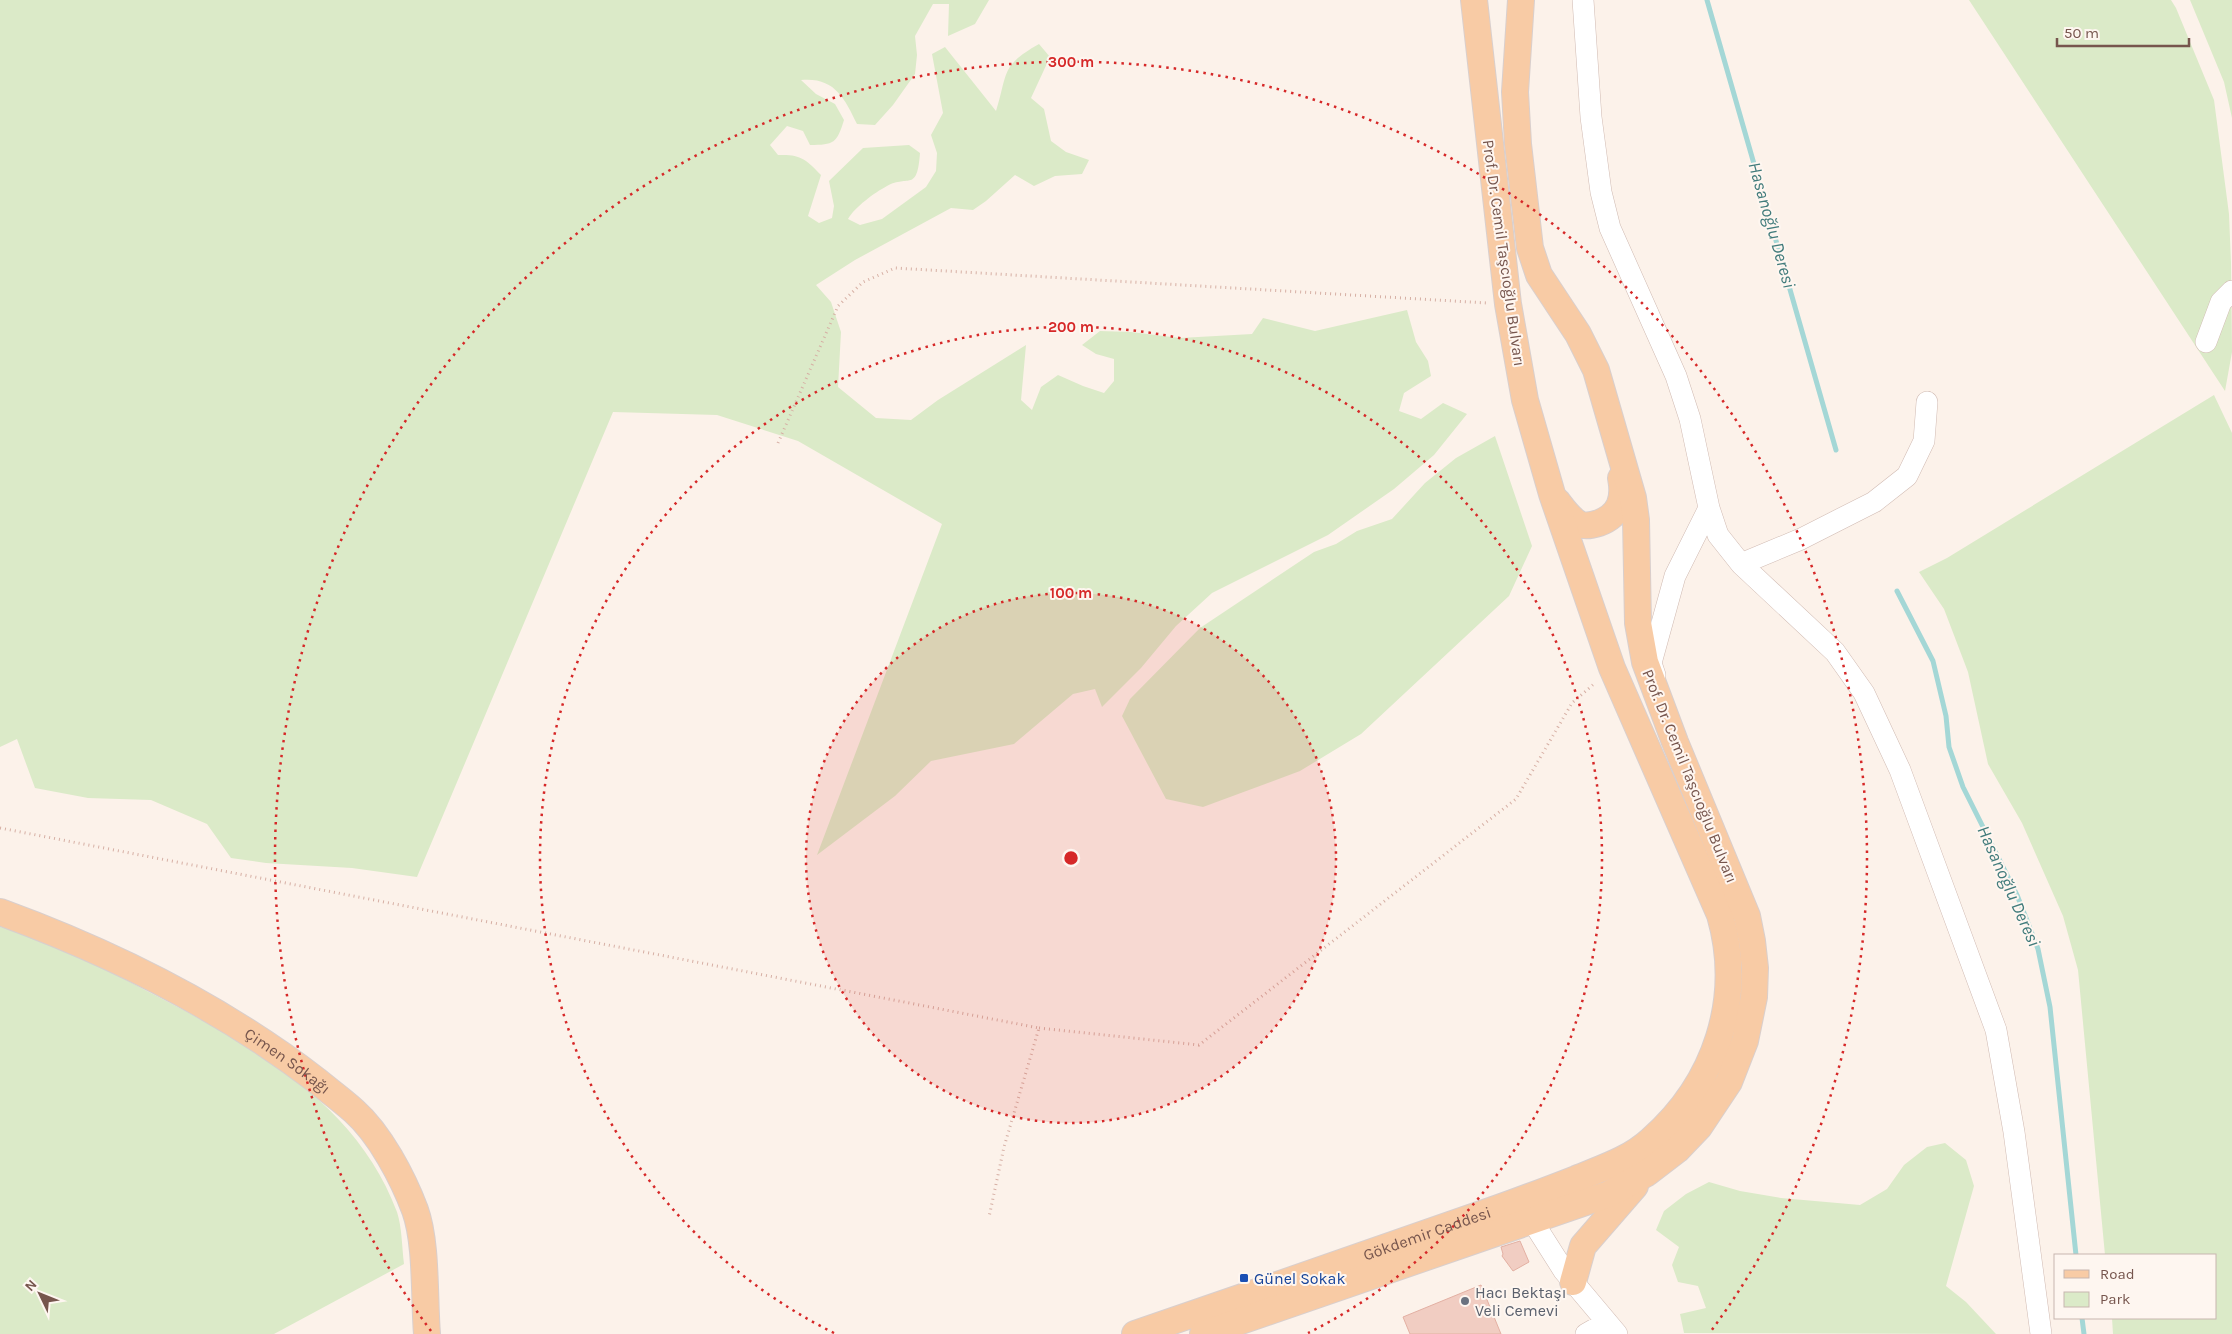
<svg xmlns="http://www.w3.org/2000/svg" width="2232" height="1334" font-family="Karla,sans-serif">
  <style>
    .green { fill: #dbeac8 }
    .lines { fill: none; stroke-linecap: round; stroke-linejoin: round }
    .stream { stroke: #a4d7d6; stroke-width: 5 }
    .building { fill: #f1cdc2; stroke: #e3b0a3 }
    .minor-casing { stroke: #d0bab2; stroke-width: 22 }
    .major-casing { stroke: #d9cfcd; stroke-width: 28 }
    .path { stroke: #d6afa4; stroke-width: 3; stroke-dasharray: 1 4; stroke-linecap: butt }
    .minor { stroke: #fff; stroke-width: 21 }
    .major { stroke: #f8cba5; stroke-width: 26 }
    .ring { fill: none; stroke: #d62828; stroke-width: 2.5; stroke-dasharray: 2.5 5 }
    .transit-dot { fill: #1a4fb4; stroke: #fef6f0; stroke-width: 2 }
    .worship-dot { fill: #6b7280; stroke: #fef6f0; stroke-width: 2 }
    .labels { text-anchor: middle; dominant-baseline: central; stroke-width: 4; stroke-linejoin: round; paint-order: stroke }
    .street-label { font-size: 16px; fill: #76554d; stroke: #fef6f0 }
    .transit-label { font-size: 16px; fill: #164399; stroke: #fef6f0; text-anchor: start }
    .worship-label { font-size: 16px; fill: #5b616d; stroke: #fef6f0; text-anchor: start }
    .water-label { font-size: 18px; font-style: italic; fill: #417b7b; stroke: #fef6f0 }
    .centre { fill: #d62828; stroke: #fef6f0; stroke-width: 2.5 }
    .ring-label { font-size: 15px; text-anchor: middle; font-weight: bold; fill: #d62828; stroke: #fef6f0; stroke-width: 4; stroke-linejoin: round; paint-order: stroke }
  </style>
  <rect width="100%" height="100%" fill="#fcf2ea"/>
  <path class="green" d="M0,0h989l-14,24 -27,12 1,-32h-16l-18,32 2,19 -2,19 -22,31 -18,20 -18,-1c-13,-27 -23,-47 -56,-44l15,14 19,10 9,16c-7,23 -10,25 -34,25l-7,-14 -16,-5 -17,19 8,10c22,-1 28,4 43,20l-13,41 11,7 13,-5 2,-12 -5,-25 34,-33 46,-3 11,8c-3,40 -11,21 -33,33 -13,7 -32,21 -39,33l12,6 22,-6 44,-32 10,-16 1,-18 -6,-18 12,-22 -11,-59 13,-7 51,64c12,-38 4,-45 43,-67l11,13 -19,41 13,11 7,32 15,11 23,8 -7,14 -27,2 -21,10 -19,-11 -29,26 -13,9 -22,-2 -96,52 -39,25 15,17 10,30 -3,55 38,31 35,2 27,-20 88,-55 -5,55 11,10 9,-23 17,-12 25,11 21,7 10,-12v-22l-18,-5 -14,-9 18,-14 31,1 49,6 72,-4 11,-16 52,13 92,-21 9,32 12,19 3,15 -27,17 -5,18 22,8 22,-16 24,11 -33,41 -40,34 -66,46 -116,58 -36,33 -35,42 -39,39 -7,-18 -22,5 -59,50 -83,17 -36,35 -78,59 125,-331 -144,-83 -81,-26 -104,-3 -196,465 -65,-9 -86,-5 -35,-5 -24,-34 -56,-24 -63,-2 -53,-10 -18,-49 -17,8z
    M1969,0h202l5,8 38,92 15,114 2,49 1,89 -7,39z
    M2190,0h42v118l-8,-36z
    M2214,395l18,38v901h-119l-1,-16h104v-63h-111l-27,-285 -15,-54 -41,-93 -34,-59 -20,-92 -24,-63 -25,-37 28,-14z
    M1495,436l37,110 -23,50 -148,138 -61,37 -97,36 -37,-8 -44,-83 8,-17 70,-71 114,-76 22,-8 21,-13 35,-12 33,-36 31,-25z
    M0,927c12,2 25,4 37,8 37,14 73,37 108,55 99,51 211,110 252,222 5,15 5,36 7,52l-130,70h-274z
    M1945,1143l21,17 8,26 -28,100 20,16 30,32 -312,-1 -4,-19 26,-6 -8,-22 -20,-4 -6,-17 7,-18 -23,-17 8,-19 22,-17 23,-12 31,9 41,7 79,7 27,-16 17,-24 23,-18z"/>
  <g class="lines">
    <path class="stream" d="M1707,0l129,450
      M1897,591l36,70 13,55 3,31 14,40 54,108 21,54 12,58 26,248
      M2082,1318l2,16"/>
  </g>
  <path class="building" d="M1520,1241l9,21 -16,9 -11,-15 1,-2 -2,-7z
    M1481,1285l20,49h-91l-7,-17z"/>
  <g class="lines">
    <defs>
      <path id="minor" d="M1583,0l8,117 10,75 9,36 66,148 14,43 19,89 9,27 23,29 94,88 29,41 36,77 96,260 18,102 27,202
        M2206,342l15,-40 11,-11
        M1741,564l60,-25 73,-37 33,-26 17,-35 3,-39
        M1655,675l-4,-12 24,-87 34,-68
        M1524,1208l40,63 53,63
        M1586,1334l21,-12"/>
      <g id="major">
        <path d="M1557,501c6,8 13,18 22,23 7,3 14,1 20,-1 21,-8 26,-24 22,-45"/>
        <path id="s1" d="M0,912c112,41 221,95 316,168 12,10 26,20 38,31 26,23 49,67 61,99 12,33 9,88 12,124"/>
        <path d="M1573,1282l10,-36 52,-60"/>
        <path id="s2" d="M1135,1334c111,-38 221,-76 332,-115 36,-12 73,-26 109,-40 26,-11 53,-19 75,-39 65,-57 93,-141 69,-225l-108,-247 -60,-174 -27,-94 -17,-96 -34,-304"/>
        <path d="M1203,1334l406,-140 38,-21 30,-23 22,-23 30,-45 16,-41 9,-44 1,-29 -3,-27 -5,-25 -72,-174 -30,-80 -7,-39 -2,-103 -3,-22 -37,-128 -18,-36 -39,-59 -9,-27 -12,-104 -3,-52 6,-92"/>
      </g>
    </defs>
    <use href="#minor" class="minor-casing"/>
    <use href="#major" class="major-casing"/>
    <path class="path" d="M778,443l60,-137 25,-24 32,-14 592,35
      M0,828l1039,200 -35,119 -15,70
      M1039,1028l160,17 317,-246 56,-96 23,-20"/>
    <use href="#minor" class="minor"/>
    <use href="#major" class="major"/>
  </g>
  <circle cx="1071" cy="858" r="265" fill="#d62828" fill-opacity=".12"/>
  <g class="ring">
    <circle cx="1071" cy="858" r="265"/>
    <path d="M834 1333A531 531 0 1 1 1308 1333"/>
    <path d="M431 1331A796 796 0 1 1 1711 1331"/>
  </g>
  <rect class="transit-dot" x="1239" y="1273" width="10" height="10" rx="2.5"/>
  <circle class="worship-dot" cx="1465" cy="1301" r="5"/>
  <g class="labels">
    <g class="street-label">
      <text transform="translate(1504 253) rotate(82)">Prof. Dr. Cemil Taşcıoğlu Bulvarı</text>
      <text transform="translate(1690 776) rotate(68)">Prof. Dr. Cemil Taşcıoğlu Bulvarı</text>
      <text stroke="none"><textPath href="#s1" startOffset="325">Çimen Sokağı</textPath></text>
      <text stroke="none"><textPath href="#s2" startOffset="309">Gökdemir Caddesi</textPath></text>
    </g>
    <g class="transit-label">
      <text x="1254" y="1278">Günel Sokak</text>
    </g>
    <g class="worship-label">
      <text x="1475" y="1292">Hacı Bektaşı<tspan x="1475" dy="18">Veli Cemevi</tspan></text>
    </g>
    <g class="water-label">
      <text transform="translate(1772 225) rotate(74)">Hasanoğlu Deresi</text>
      <text transform="translate(2009 886) rotate(66)">Hasanoğlu Deresi</text>
    </g>
  </g>
  <circle cx="1071" cy="858" r="8" class="centre"/>
  <g class="ring-label">
    <text x="1071" y="67">300 m</text>
    <text x="1071" y="332">200 m</text>
    <text x="1071" y="598">100 m</text>
  </g>
  <rect x="2054" y="1254" width="162" height="65" fill="#fef6f0" stroke="#c8b6af"/>
  <rect x="2064" y="1270" width="25" height="8" fill="#f8cba5" stroke="#c8b6af"/>
  <text x="2100" y="1279" font-size="15" fill="#76554d">Road</text>
  <rect x="2064" y="1292" width="25" height="15" fill="#dbeac8" stroke="#c8b6af"/>
  <text x="2100" y="1304" font-size="15" fill="#76554d">Park</text>
  <g transform="translate(40 1294) rotate(313)" stroke="#fef6f0" stroke-width="4" paint-order="stroke">
  <path d="M0-4L9 19L0 12L-9 19Z" fill="#76554d"/>
  <text y="-8" font-size="14" font-weight="bold" text-anchor="middle" fill="#76554d">N</text>
  </g>
  <path d="M2057 38v8h132v-8" fill="none" stroke="#76554d" stroke-width="2.5"/>
  <text x="2064" y="38" font-size="15" fill="#76554d" stroke="#fef6f0" stroke-width="4" paint-order="stroke">50 m</text>
</svg>
